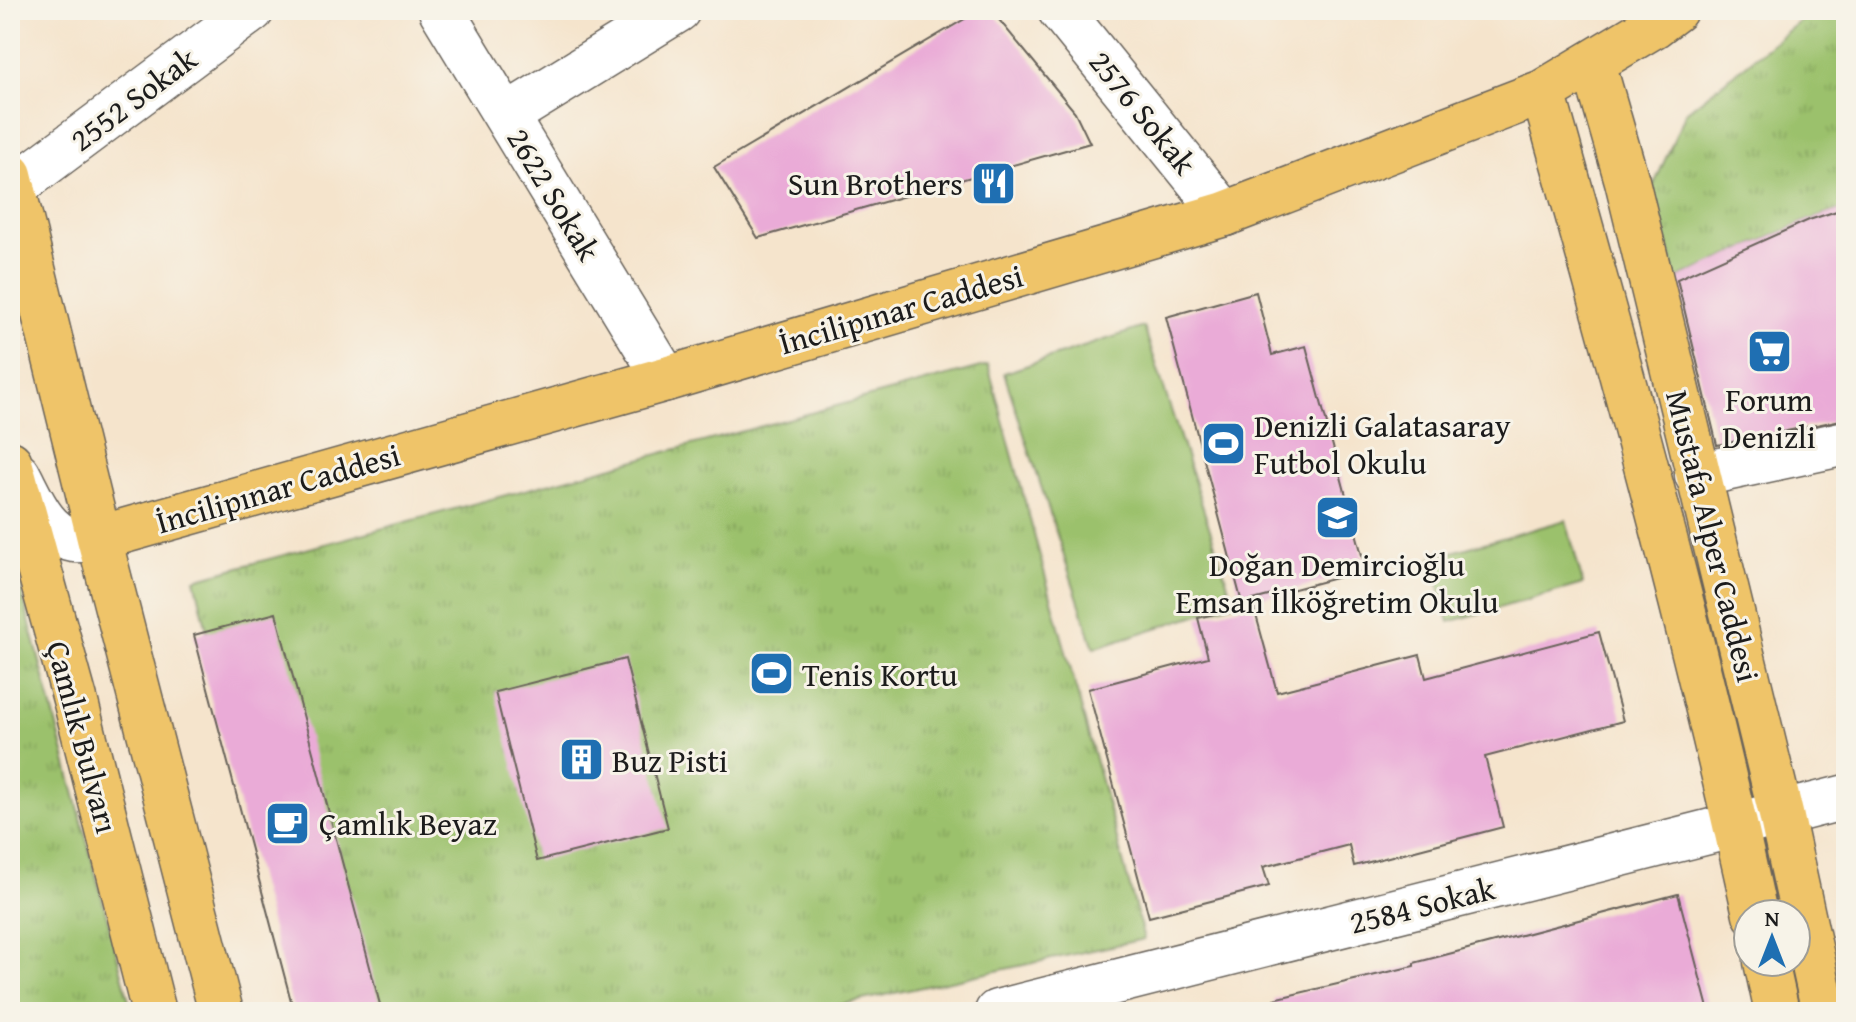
<svg xmlns="http://www.w3.org/2000/svg" width="1856" height="1022" font-family="'Gentium Book Plus',serif">
  <style>
    .grass { fill: #9bc16c; stroke: #5c6e44; stroke-width: 2 }
    .park { fill: url(#park-tufts); stroke: #5c6e44; stroke-width: 2 }
    .building { fill: #eaabd7 }
    .lines { fill: none; stroke-linecap: round; stroke-linejoin: round }
    .minor-casing { stroke: #68625a; stroke-width: 47 }
    .major-casing { stroke: #68625a; stroke-width: 47 }
    .minor { stroke: #fff; stroke-width: 44 }
    .major { stroke: #efc469; stroke-width: 44 }
    .labels { text-anchor: middle; dominant-baseline: central; stroke-width: 6; stroke-linejoin: round; paint-order: stroke }
    .street-label { font-size: 32px; fill: #1c1c1c; stroke: #f7f3e8 }
    .poi-label { font-size: 32px; fill: #1c1c1c; stroke: #f7f3e8; text-anchor: start }
  </style>
  <defs>
    <pattern id="park-tufts" width="24" height="20" patternUnits="userSpaceOnUse" patternTransform="scale(2)"><rect width="24" height="20" fill="#9bc16c"/><path d="M3 7l-1-3M5 7V3M7 7l1-3M15 17l-1-3M17 17v-4M19 17l1-3" fill="none" stroke="#85a55d"/></pattern>
  </defs>
  <rect width="100%" height="100%" fill="#f7f3e8"/>
  <filter id="ink" filterUnits="userSpaceOnUse"><feTurbulence type="fractalNoise" baseFrequency=".0125" numOctaves="2"/><feDisplacementMap in="SourceGraphic" scale="16" xChannelSelector="R" yChannelSelector="G"/><feConvolveMatrix kernelMatrix="1 2 1 2 8 2 1 2 1" color-interpolation-filters="sRGB"/></filter>
  <filter id="wash" filterUnits="userSpaceOnUse"><feTurbulence type="fractalNoise" baseFrequency=".006" numOctaves="4" result="noise"/><feDisplacementMap in="SourceGraphic" scale="32" xChannelSelector="R" yChannelSelector="G"/><feGaussianBlur stdDeviation="1.8" result="paint"/><feColorMatrix in="noise" values="0 0 0 0 0 0 0 0 0 0 0 0 0 0 0 0 0 1.4 0 .05"/><feComposite in="paint" operator="in"/></filter>
  <g filter="url(#wash)">
    <rect width="100%" height="100%" fill="#f5e4cc"/>
    <path class="grass" d="M1144,327l90,276 -140,45 -90,-275z
      M1566,520l17,64 -134,38 -18,-64z"/>
    <path class="park" d="M1814,10h32v198l-37,12 -133,59 -23,-92 33,-75z
      M988,365l156,574 -337,73h-511l-101,-433z
      M10,548l122,464h-122z"/>
    <g id="blocks">
      <path class="building" d="M980,10h11l84,102 15,31 -332,95 -44,-71z
        M1846,208v211l-129,26 -40,-166 132,-59z
        M1256,292l16,63 34,-9 60,224 -124,33 -76,-286z
        M1253,604l24,88 143,-37 6,23 173,-46 24,89 -138,36 18,70 -149,39 -5,-21 -86,22 6,19 -120,31 -61,-228 120,-32 -10,-39z
        M276,613l106,399h-88l-100,-377z
        M625,659l43,169 -131,33 -42,-169z
        M1678,894l31,118h-434l-1,-13 140,-33v-3z"/>
    </g>
  </g>
  <g filter="url(#ink)">
    <use href="#blocks" fill-opacity="0" stroke="#68625a" stroke-width="2"/>
    <g class="lines">
      <defs>
        <path id="minor" d="M441,10l225,369
          M1060,10l165,204
          M506,116l172,-106
          M13,188l239,-178
          M18,474c13,24 26,61 56,66 7,1 18,-1 25,-2
          M1697,475l149,-32
          M997,1012l849,-215"/>
        <path id="major" d="M1593,63l34,118 154,633 43,198
          M1543,92c77,273 152,545 212,822
          M10,175l89,363 122,474
          M10,463l66,240 78,309
          M99,538l567,-159 559,-165 318,-122 112,-67 20,-15
          M1766,962l11,50"/>
      </defs>
      <use href="#minor" class="minor-casing"/>
      <use href="#major" class="major-casing"/>
      <use href="#minor" class="minor"/>
      <use href="#major" class="major"/>
    </g>
  </g>
  <defs>
    <symbol id="restaurant-square" viewBox="-11 -11 22 22"><rect x="-9" y="-9" width="18" height="18" rx="4" fill="#1f6fb2" stroke="#f7f3e8"/><path d="M-5-6h1v4h1v-4h1v4h1v-4h1v5L-1.5 .5V6h-2V.5L-5-1ZM5-6V6H3V1.5H1.5Q1.5-4 5-6Z" fill="#fff"/></symbol>
    <symbol id="supermarket-square" viewBox="-11 -11 22 22"><rect x="-9" y="-9" width="18" height="18" rx="4" fill="#1f6fb2" stroke="#f7f3e8"/><path d="M-6-5.5h2.5l.6 2H6L4.5 2H-2.5L-4.4-4H-6ZM-1.5 3.2a1.3 1.3 0 1 0 .1 0ZM3 3.2a1.3 1.3 0 1 0 .1 0Z" fill="#fff"/></symbol>
    <symbol id="stadium-square" viewBox="-11 -11 22 22"><rect x="-9" y="-9" width="18" height="18" rx="4" fill="#1f6fb2" stroke="#f7f3e8"/><path d="M0-5a6.5 5 0 1 0 0 10a6.5 5 0 1 0 0-10ZM-3.5-1.8h7v3.6h-7Z" fill="#fff"/></symbol>
    <symbol id="school-square" viewBox="-11 -11 22 22"><rect x="-9" y="-9" width="18" height="18" rx="4" fill="#1f6fb2" stroke="#f7f3e8"/><path d="M0-5L7-2L0 1L-7-2ZM-4 1L0 2.5L4 1V4Q0 6-4 4Z" fill="#fff"/></symbol>
    <symbol id="building-square" viewBox="-11 -11 22 22"><rect x="-9" y="-9" width="18" height="18" rx="4" fill="#1f6fb2" stroke="#f7f3e8"/><path d="M-4-6H4V6H1V3H-1V6H-4ZM-2.5-4.3h1.7v1.8h-1.7ZM.8-4.3h1.7v1.8H.8ZM-2.5-1h1.7V.8h-1.7ZM.8-1h1.7V.8H.8Z" fill="#fff"/></symbol>
    <symbol id="cafe-square" viewBox="-11 -11 22 22"><rect x="-9" y="-9" width="18" height="18" rx="4" fill="#1f6fb2" stroke="#f7f3e8"/><path d="M-5.5-4.5H6V0H3Q3 3.5 0 3.5H-2.5Q-5.5 3.5-5.5 0ZM3-3.2v2h1.7v-2ZM-6 4.5H4V6H-6Z" fill="#fff"/></symbol>
  </defs>
  <g fill-rule="evenodd">
    <use href="#restaurant-square" x="968" y="158" width="51" height="51"/>
    <use href="#supermarket-square" x="1744" y="326" width="51" height="51"/>
    <use href="#stadium-square" x="1198" y="418" width="51" height="51"/>
    <use href="#school-square" x="1312" y="492" width="51" height="51"/>
    <use href="#stadium-square" x="746" y="648" width="51" height="51"/>
    <use href="#building-square" x="556" y="734" width="51" height="51"/>
    <use href="#cafe-square" x="262" y="798" width="51" height="51"/>
  </g>
  <g class="labels">
    <g class="street-label">
      <text transform="translate(133 99) rotate(-37)">2552 Sokak</text>
      <text transform="translate(1143 112) rotate(51)">2576 Sokak</text>
      <text transform="translate(554 194) rotate(59)">2622 Sokak</text>
      <text transform="translate(901 309) rotate(-16)">İncilipınar Caddesi</text>
      <text transform="translate(278 488) rotate(-16)">İncilipınar Caddesi</text>
      <text transform="translate(1713 536) rotate(76)">Mustafa Alper Caddesi</text>
      <text transform="translate(83 737) rotate(75)">Çamlık Bulvarı</text>
      <text transform="translate(1422 905) rotate(-14)">2584 Sokak</text>
    </g>
    <g class="poi-label">
      <text x="963" y="183" text-anchor="end">Sun Brothers</text>
      <text x="1769" y="399" text-anchor="middle">Forum<tspan x="1769" dy="37">Denizli</tspan></text>
      <text x="1254" y="425">Denizli Galatasaray<tspan x="1254" dy="37">Futbol Okulu</tspan></text>
      <text x="1337" y="564" text-anchor="middle">Doğan Demircioğlu<tspan x="1337" dy="37">Emsan İlköğretim Okulu</tspan></text>
      <text x="802" y="674">Tenis Kortu</text>
      <text x="612" y="760">Buz Pisti</text>
      <text x="319" y="823">Çamlık Beyaz</text>
    </g>
  </g>
  <rect width="1856" height="1022" fill="none" stroke="#f7f3e8" stroke-width="40"/>
  <g transform="translate(1772 938)"><circle r="38" fill="#f7f3e8" stroke="#9f9d96" stroke-width="2"/>
  <path d="M0-6L14 30L0 20L-14 30Z" fill="#1f6fb2"/>
  <text y="-12" font-size="22" font-weight="bold" text-anchor="middle" fill="#1c1c1c">N</text>
  </g>
</svg>
